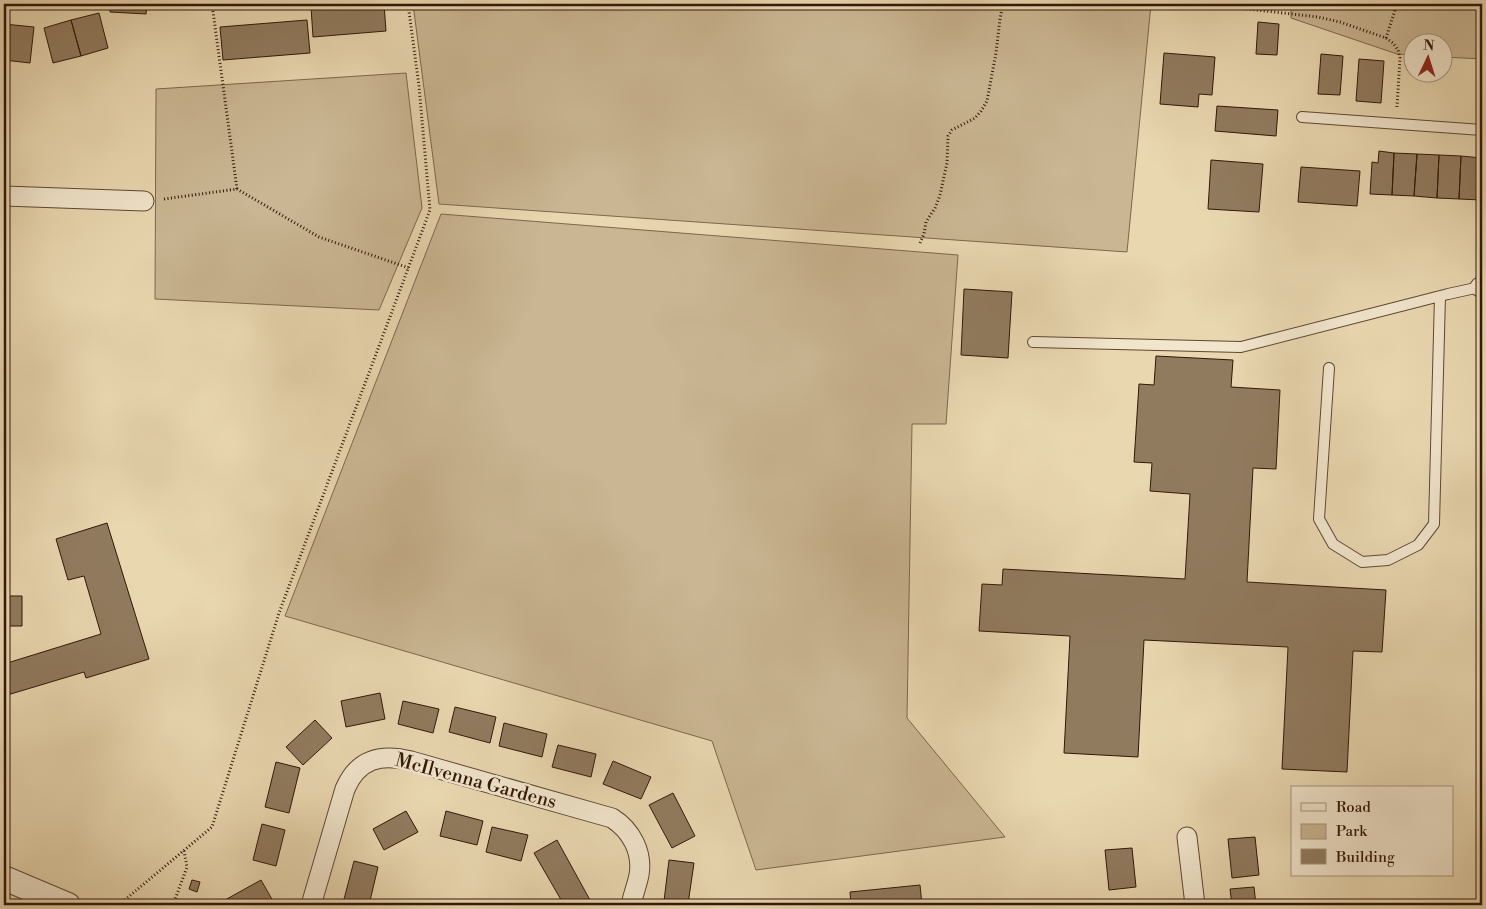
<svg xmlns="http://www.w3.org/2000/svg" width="1486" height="909" font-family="'Libre Bodoni',serif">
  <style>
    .green { fill: #cab693; stroke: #7e664e }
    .building { fill: #917b5f; stroke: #321708 }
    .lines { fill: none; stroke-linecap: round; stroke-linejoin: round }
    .service-casing { stroke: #604732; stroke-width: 12 }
    .minor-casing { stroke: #604732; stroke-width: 21 }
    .tertiary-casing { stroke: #604732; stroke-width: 26 }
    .path { stroke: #321708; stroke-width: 3; stroke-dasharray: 1 2.5; stroke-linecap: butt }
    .service { stroke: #f1e5cc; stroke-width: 10 }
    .minor { stroke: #f1e5cc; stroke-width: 19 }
    .tertiary { stroke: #f1e5cc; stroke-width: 24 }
    .labels { text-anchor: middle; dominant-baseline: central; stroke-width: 5; stroke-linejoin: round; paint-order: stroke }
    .street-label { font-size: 19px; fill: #321708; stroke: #f1e5cc }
  </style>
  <rect width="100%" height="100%" fill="#e9d7b0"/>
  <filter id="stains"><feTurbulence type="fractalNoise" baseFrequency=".004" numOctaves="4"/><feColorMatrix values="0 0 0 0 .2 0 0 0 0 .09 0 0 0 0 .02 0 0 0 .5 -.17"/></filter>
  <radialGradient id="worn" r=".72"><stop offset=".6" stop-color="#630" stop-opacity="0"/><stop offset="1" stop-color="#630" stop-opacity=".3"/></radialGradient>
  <path class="green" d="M413,4h738l-24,248 -688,-48z
    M1291,4h191v55l-38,-2v-15h-30l-1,13 -16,-1 -106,-36z
    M406,73l16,135 -43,102 -224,-11 1,-210z
    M441,214l517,41 -12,169h-34l-5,294 98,119 -249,33 -44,-129 -427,-125z"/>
  <path class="building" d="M110,4h37l-1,10 -36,-2z
    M351,4h33l2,27 -73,6 -2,-30z
    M99,13l9,35 -27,8 -10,-36z
    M71,20l10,36 -28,7 -9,-35z
    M307,20l3,33 -87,7 -3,-33z
    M1258,22l21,2 -2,31 -21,-1z
    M4,24l30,3 -4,36 -26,-3z
    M1164,53l51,4 -3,38 -13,-1 -1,13 -38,-3z
    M1321,54l22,2 -3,39 -22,-1z
    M1359,59l25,2 -3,42 -25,-2z
    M1217,106l61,4 -2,26 -61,-5z
    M1379,151l15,2 -2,42 -22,-1 2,-32 6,1z
    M1394,153l23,1 -3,42 -22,-1z
    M1417,154l22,1 -2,43 -23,-2z
    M1439,155l22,1 -2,43 -22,-1z
    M1461,156l21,2 -1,42 -22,-1z
    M1211,160l52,4 -4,48 -51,-3z
    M1301,167l59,4 -3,35 -59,-4z
    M964,289l48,3 -4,66 -47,-3z
    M1156,356l77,4 -2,27 49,3 -4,79 -23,-1 -6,114 139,8 -4,62 -29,-1 -6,121 -65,-3 6,-122 -144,-7 -6,117 -74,-4 6,-117 -91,-5 3,-47 20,1 1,-16 182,10 5,-85 -40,-3 2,-28 -18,-1 5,-78 15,1z
    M107,523l42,136 -63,19 -2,-6 -80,24v-32l97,-30 -17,-58 -16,4 -12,-41z
    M4,596h18v30h-18z
    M380,693l5,26 -39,8 -5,-26z
    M403,701l36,8 -6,24 -35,-9z
    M455,707l41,10 -6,26 -41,-11z
    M315,720l17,18 -29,27 -17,-18z
    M504,723l43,11 -5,23 -43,-11z
    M558,745l38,9 -5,23 -39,-10z
    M613,761l38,16 -10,22 -38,-15z
    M276,762l24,6 -11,45 -24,-6z
    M673,793l22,43 -23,12 -23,-43z
    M406,811l12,21 -34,18 -11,-21z
    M446,811l37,10 -6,24 -37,-9z
    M262,824l23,6 -9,36 -23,-6z
    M492,827l36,8 -7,26 -35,-9z
    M1255,837l4,38 -27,3 -4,-39z
    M557,840l33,60 -9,5h-17l-30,-52z
    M1132,848l4,39 -27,3 -4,-40z
    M669,860l25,3 -6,41 -24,-3z
    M354,861l24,6 -9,38h-17l-9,-2z
    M192,880l8,2 -3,10 -8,-3z
    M261,880l12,21 -7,4h-50z
    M920,885l2,20h-71l-1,-13z
    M1254,887l2,18h-24l-2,-16z
    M1144,900l1,5h-28l-1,-3z"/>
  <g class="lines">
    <defs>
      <path id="service" d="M1302,117l180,13
        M1033,342l208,5 207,-53 32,-7
        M1329,368l-10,151 14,25 29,18 26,-2 30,-15 16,-21 6,-228"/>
      <path id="minor" d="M4,196l140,5
        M1480,287l2,1
        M1187,837l8,68
        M311,905l34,-116c13,-30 35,-36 66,-28l201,57c19,12 31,34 27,57 -2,10 -6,20 -8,30"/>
      <path id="tertiary" d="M4,878l64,27"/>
    </defs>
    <use href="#service" class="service-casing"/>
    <use href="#minor" class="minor-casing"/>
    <use href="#tertiary" class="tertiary-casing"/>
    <path class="path" d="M212,4l25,185
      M1145,4l103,5 70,8 22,5 46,16 7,5 5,7 2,8 -3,49
      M1386,38l11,-34
      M164,199l73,-10 82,48 90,31
      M920,243l4,-9 2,-12 9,-14 5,-13 7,-32 1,-27 4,-6 23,-12 6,-7 6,-10 9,-48 4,-34 3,-15
      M120,905l1,-2 91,-76 67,-214 151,-403 -11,-124 -11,-82
      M173,905l14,-38 -3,-16"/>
    <use href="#service" class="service"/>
    <use href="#minor" class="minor"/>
    <use href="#tertiary" class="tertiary"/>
  </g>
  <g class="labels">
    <g class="street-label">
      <text transform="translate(476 781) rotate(15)">McIlvenna Gardens</text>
    </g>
  </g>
  <rect width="1486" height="909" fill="none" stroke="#e9d7b0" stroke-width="20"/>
  <rect x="5" y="5" width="1476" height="899" fill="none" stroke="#321708" stroke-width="2.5"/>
  <rect x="10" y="10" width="1466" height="889" fill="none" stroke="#321708"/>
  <rect x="1291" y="786" width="162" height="90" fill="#f1e5cc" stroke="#a5937e"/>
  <rect x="1301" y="803" width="25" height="8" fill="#f1e5cc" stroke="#a5937e"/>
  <text x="1336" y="812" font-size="15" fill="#321708">Road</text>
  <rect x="1301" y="824" width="25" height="15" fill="#cab693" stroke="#a5937e"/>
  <text x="1336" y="836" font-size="15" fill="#321708">Park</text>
  <rect x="1301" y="849" width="25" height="15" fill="#917b5f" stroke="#a5937e"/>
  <text x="1336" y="862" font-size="15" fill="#321708">Building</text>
  <g transform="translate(1428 58) rotate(4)"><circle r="24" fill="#f1e5cc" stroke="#a5937e"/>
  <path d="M0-4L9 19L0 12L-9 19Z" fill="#8f2418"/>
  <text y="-8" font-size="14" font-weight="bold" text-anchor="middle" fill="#321708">N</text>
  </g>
  <rect width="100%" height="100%" filter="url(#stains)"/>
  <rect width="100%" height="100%" fill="url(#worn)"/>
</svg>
